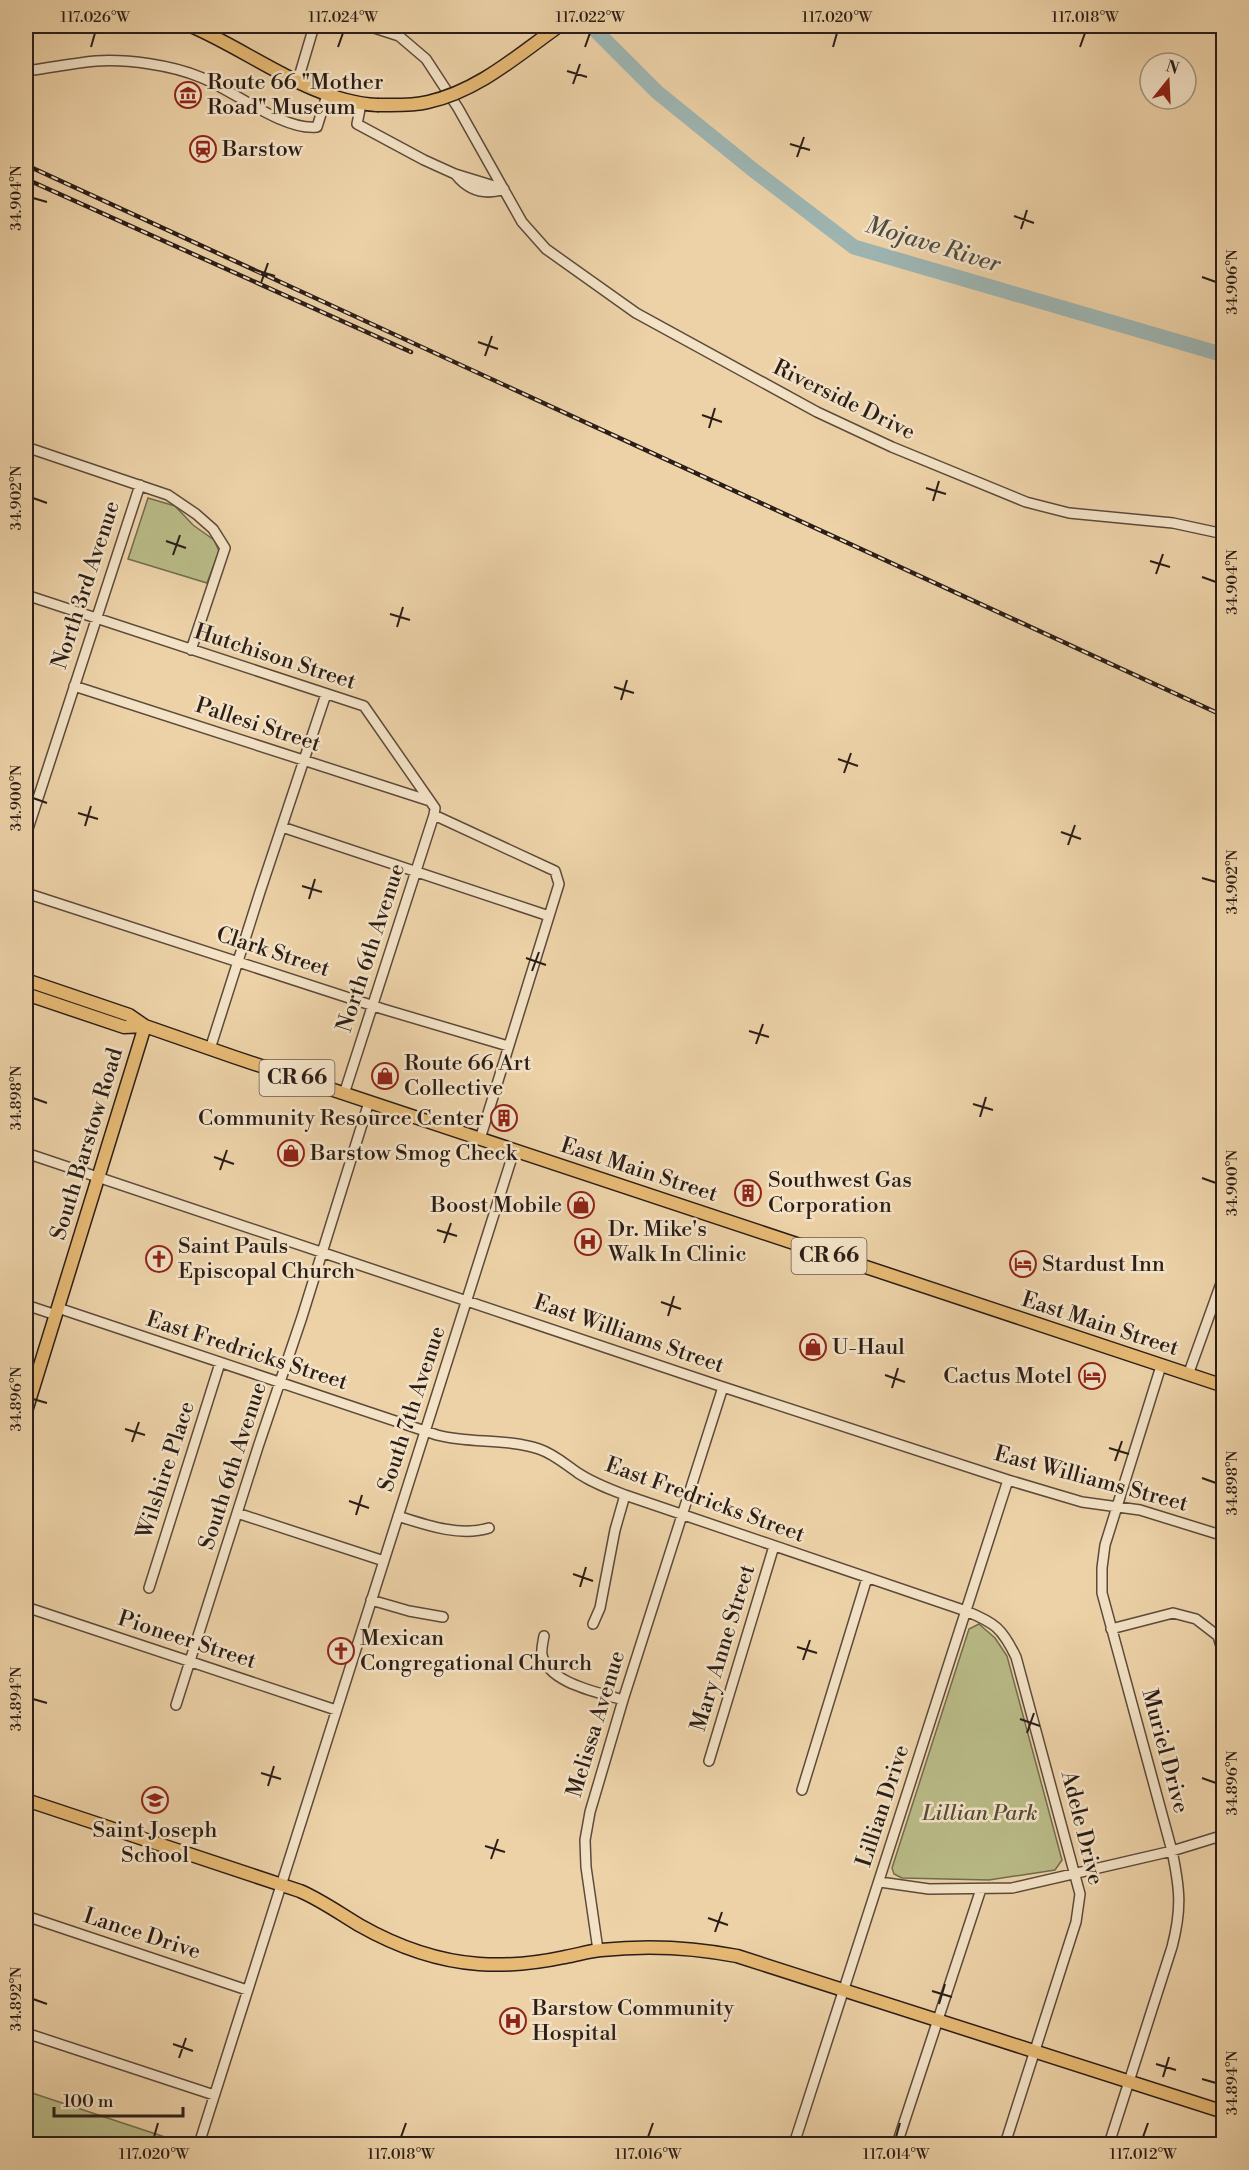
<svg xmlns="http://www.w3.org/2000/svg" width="1249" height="2170" font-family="'Libre Bodoni',serif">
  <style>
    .green { fill: #b9bb87; stroke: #726c4f; stroke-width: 1.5 }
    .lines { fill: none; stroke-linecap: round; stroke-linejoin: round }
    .river { stroke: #9db5b2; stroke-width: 15 }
    .minor-casing { stroke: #5c4a3b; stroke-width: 12 }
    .major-casing { stroke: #2b1d17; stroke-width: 15 }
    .minor { stroke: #f3e2c6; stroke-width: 9 }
    .major { stroke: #e6b974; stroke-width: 12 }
    .rail-casing { stroke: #2b1d17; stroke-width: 4.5 }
    .rail { stroke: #f3e2c6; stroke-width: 2; stroke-dasharray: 7; stroke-linecap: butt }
    .major-bridge-casing { stroke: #2b1d17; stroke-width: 15; stroke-linecap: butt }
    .major-bridge { stroke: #e6b974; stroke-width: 12 }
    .ticks { fill: none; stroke: #2b1d17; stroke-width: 2 }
    .labels { text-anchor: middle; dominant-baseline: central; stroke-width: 5; stroke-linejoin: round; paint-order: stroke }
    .shield { fill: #f3e2c6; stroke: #67584c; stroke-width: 1.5 }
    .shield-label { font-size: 21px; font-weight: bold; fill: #2b1d17 }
    .poi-label { font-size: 22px; fill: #2b1d17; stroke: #f3e2c6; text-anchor: start }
    .street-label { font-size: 22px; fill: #2b1d17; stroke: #f3e2c6 }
    .park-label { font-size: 22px; font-style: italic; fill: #564c39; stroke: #f3e2c6 }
    .water-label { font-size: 24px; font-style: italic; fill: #4d4b46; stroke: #f3e2c6 }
    .neatline { fill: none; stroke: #2b1d17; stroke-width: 2 }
    .ticks-label { font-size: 15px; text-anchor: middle; fill: #2b1d17 }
  </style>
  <rect width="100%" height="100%" fill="#edd2a8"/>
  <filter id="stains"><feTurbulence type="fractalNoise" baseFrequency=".00333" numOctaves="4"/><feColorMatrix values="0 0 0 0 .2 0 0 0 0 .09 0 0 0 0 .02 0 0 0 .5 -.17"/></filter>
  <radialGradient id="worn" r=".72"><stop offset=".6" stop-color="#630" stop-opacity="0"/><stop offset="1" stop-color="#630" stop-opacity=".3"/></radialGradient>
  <path class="green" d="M148,498l27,8 18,19 21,15 5,11 -12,32 -79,-24z
    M979,1624l16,14 12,18 55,204 -7,10 -66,10 -87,-2 -8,-4 -2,-6 77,-239z
    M26,2091l160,53h-160z"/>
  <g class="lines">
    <path class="river" d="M591,26l66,66 95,77 102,78 370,108"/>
    <defs>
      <path id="minor" d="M368,26l31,10 27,23 32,49 64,114 24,27 90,64 181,99 75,35 134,55 43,11 104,10 51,11
        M33,70c21,-3 42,-7 63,-9 32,-2 75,4 104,16 33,13 83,54 117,50l10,-32
        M298,80l16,-54
        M361,104l-4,20 67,36 31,14 49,15
        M456,175c12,15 27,20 46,15
        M26,447l142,48 28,19 17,15 12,19 -34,102
        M26,595l338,111 71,102 -1,7 121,56 4,13 -79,255
        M74,686l356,115
        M282,827l267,89
        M26,835l114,-350
        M26,893l357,116 125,37
        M210,1049l50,-157 66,-198
        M344,1094l90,-279
        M26,1153l697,234 285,93 74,22 58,8 84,26
        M26,1305l30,10
        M58,1308l379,127c34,9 68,3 102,14 15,5 26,15 39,24 15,10 31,16 47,22l341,116c29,12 36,17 50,46l64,237 -4,28 -71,222
        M1188,1375l36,-100
        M237,1513l147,48
        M398,1516c28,9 62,21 91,12
        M149,1588l71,-225
        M371,1600l38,11 34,6
        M26,1607l310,103
        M593,1624l7,-16 15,-78 10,-35
        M1111,1629l62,-16 23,6 22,17 6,20
        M544,1636c-1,6 -3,13 -2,19 7,29 57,37 81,45
        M176,1705l82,-258 44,-130 67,-215
        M709,1761l65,-215
        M802,1790l65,-212
        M880,1882l49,7 83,-1 160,-37 52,-16
        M26,1916l221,74
        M598,1950l-12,-83 -1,-27 5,-28 33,-112 100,-313
        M26,2033l188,62
        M707,2142l9,2
        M199,2144l315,-993
        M794,2144l214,-664
        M897,2144l84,-255
        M1109,2144l63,-197c10,-38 8,-58 0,-96l-70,-258v-25l3,-23 56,-179
        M1223,2144l1,-2"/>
      <path id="major" d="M191,26c59,25 121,76 186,79
        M26,980l103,35 16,11 89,31 990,329
        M26,994l98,33 21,-1
        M26,1411l119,-385
        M26,1800l274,91c21,9 39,22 59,34 37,21 78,36 120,39 29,2 58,-1 86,-7 12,-2 24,-6 36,-7 46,-5 90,-3 136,6l487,156"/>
    </defs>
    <use href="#minor" class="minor-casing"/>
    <use href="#major" class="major-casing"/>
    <use href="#minor" class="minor"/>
    <use href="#major" class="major"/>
    <defs>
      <path id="rail" d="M26,165l1198,551
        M26,179l385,173"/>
    </defs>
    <use href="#rail" class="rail-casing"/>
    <use href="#rail" class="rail"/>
    <defs>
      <path id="major-bridge" d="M377,105c17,0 35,1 51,-3 50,-11 90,-47 131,-76"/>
    </defs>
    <use href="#major-bridge" class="major-bridge-casing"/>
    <use href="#major-bridge" class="major-bridge"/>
  </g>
  <path class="ticks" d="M91,47l4,-14M338,47l5,-14M585,47l5,-14M833,47l4,-14M1080,47l5,-14M567,71l20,6M573,84l7,-20M790,144l20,6M797,157l7,-20M33,198l14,4M1014,216l20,7M1021,229l6,-19M255,270l20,6M1202,277l14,5M261,283l7,-20M478,342l20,7M485,356l7,-20M702,415l20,7M709,428l6,-20M926,488l20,6M33,498l14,5M933,501l6,-20M166,541l20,7M173,555l7,-20M1150,561l20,6M1156,574l7,-20M1202,577l14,5M390,614l20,6M397,627l6,-20M614,687l20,6M621,700l6,-20M838,759l20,7M844,773l7,-20M33,798l14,5M78,813l20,6M85,826l6,-20M1061,832l20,7M1068,845l7,-20M1202,878l14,4M302,886l20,6M309,899l6,-20M526,958l20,7M532,971l7,-19M749,1031l20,6M756,1044l7,-20M33,1098l14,5M973,1104l20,6M980,1117l6,-20M214,1157l20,7M220,1170l7,-20M1202,1178l14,5M437,1230l20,6M444,1243l7,-20M661,1302l20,7M668,1316l6,-20M885,1375l20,7M892,1388l6,-20M33,1399l14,4M125,1429l20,6M132,1442l7,-20M1109,1448l20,6M1115,1461l7,-20M1202,1478l14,5M349,1501l20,7M356,1515l6,-20M573,1574l20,7M580,1587l6,-20M797,1647l20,6M803,1660l7,-20M33,1699l14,4M1020,1719l20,7M1027,1733l7,-20M261,1773l20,6M1202,1778l14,5M268,1786l6,-20M485,1846l20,6M491,1859l7,-20M708,1918l20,7M715,1932l7,-20M932,1991l20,6M33,1999l14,5M939,2004l6,-20M173,2044l20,7M179,2058l7,-20M1156,2064l20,6M1163,2077l6,-20M1202,2079l14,4M154,2137l4,-14M401,2137l5,-14M648,2137l5,-14M896,2137l4,-14M1143,2137l5,-14"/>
  <defs>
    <symbol id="museum-ring" viewBox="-11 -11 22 22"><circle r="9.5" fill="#f3e2c6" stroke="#8f2418" stroke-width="1.5"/><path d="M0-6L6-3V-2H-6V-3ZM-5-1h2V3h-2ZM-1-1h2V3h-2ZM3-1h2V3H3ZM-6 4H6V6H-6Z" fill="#8f2418"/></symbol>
    <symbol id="station-ring" viewBox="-11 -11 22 22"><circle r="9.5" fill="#f3e2c6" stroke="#8f2418" stroke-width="1.5"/><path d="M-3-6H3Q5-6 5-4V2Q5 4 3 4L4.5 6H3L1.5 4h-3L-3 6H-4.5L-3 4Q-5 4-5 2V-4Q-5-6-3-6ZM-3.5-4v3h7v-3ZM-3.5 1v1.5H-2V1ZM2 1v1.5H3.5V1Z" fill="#8f2418"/></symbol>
    <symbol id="shop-ring" viewBox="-11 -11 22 22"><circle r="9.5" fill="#f3e2c6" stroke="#8f2418" stroke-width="1.5"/><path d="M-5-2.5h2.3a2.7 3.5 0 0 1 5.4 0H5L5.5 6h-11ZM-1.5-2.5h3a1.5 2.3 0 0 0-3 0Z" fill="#8f2418"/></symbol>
    <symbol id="building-ring" viewBox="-11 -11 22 22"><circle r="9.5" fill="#f3e2c6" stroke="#8f2418" stroke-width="1.5"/><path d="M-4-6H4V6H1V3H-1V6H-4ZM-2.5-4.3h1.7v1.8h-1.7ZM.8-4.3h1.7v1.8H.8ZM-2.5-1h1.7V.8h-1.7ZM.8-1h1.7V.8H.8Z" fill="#8f2418"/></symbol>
    <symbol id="hospital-ring" viewBox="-11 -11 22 22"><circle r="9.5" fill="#f3e2c6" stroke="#8f2418" stroke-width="1.5"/><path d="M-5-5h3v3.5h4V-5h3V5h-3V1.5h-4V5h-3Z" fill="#8f2418"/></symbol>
    <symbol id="church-ring" viewBox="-11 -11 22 22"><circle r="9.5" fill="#f3e2c6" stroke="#8f2418" stroke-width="1.5"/><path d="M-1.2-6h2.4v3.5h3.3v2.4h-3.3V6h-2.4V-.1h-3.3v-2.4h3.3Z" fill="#8f2418"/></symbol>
    <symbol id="hotel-ring" viewBox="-11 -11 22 22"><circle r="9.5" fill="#f3e2c6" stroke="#8f2418" stroke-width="1.5"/><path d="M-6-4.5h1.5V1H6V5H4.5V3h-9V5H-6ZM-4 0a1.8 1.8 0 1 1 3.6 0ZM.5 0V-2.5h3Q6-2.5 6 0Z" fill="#8f2418"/></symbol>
    <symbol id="school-ring" viewBox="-11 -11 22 22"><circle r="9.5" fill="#f3e2c6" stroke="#8f2418" stroke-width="1.5"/><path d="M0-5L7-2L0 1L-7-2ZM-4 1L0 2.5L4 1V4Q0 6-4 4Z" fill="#8f2418"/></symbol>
  </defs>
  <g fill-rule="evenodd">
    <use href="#museum-ring" x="173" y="80" width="30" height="30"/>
    <use href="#station-ring" x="188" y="134" width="30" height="30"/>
    <use href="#shop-ring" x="370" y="1061" width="30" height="30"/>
    <use href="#building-ring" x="489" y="1103" width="30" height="30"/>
    <use href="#shop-ring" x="276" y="1138" width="30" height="30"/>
    <use href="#building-ring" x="733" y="1178" width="30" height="30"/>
    <use href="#shop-ring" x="566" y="1190" width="30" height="30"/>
    <use href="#hospital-ring" x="573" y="1227" width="30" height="30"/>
    <use href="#church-ring" x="144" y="1244" width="30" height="30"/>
    <use href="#hotel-ring" x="1008" y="1249" width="30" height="30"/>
    <use href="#shop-ring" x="798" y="1332" width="30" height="30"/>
    <use href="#hotel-ring" x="1077" y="1361" width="30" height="30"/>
    <use href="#church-ring" x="326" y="1636" width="30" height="30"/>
    <use href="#school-ring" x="140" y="1785" width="30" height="30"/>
    <use href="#hospital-ring" x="498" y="2006" width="30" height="30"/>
  </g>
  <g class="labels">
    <g class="shield">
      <rect x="259.5" y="1060" width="75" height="36" rx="4.5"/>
      <rect x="791.5" y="1238" width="75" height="36" rx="4.5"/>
    </g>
    <g class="shield-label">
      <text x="297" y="1078">CR 66</text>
      <text x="829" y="1256">CR 66</text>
    </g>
    <g class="poi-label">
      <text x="207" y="82">Route 66 "Mother<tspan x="207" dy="25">Road" Museum</tspan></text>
      <text x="222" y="149">Barstow</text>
      <text x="404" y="1063">Route 66 Art<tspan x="404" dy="25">Collective</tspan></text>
      <text x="484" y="1118" text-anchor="end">Community Resource Center</text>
      <text x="310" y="1153">Barstow Smog Check</text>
      <text x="768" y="1180">Southwest Gas<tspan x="768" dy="25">Corporation</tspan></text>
      <text x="562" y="1205" text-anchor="end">Boost Mobile</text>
      <text x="608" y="1229">Dr. Mike's<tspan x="608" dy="25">Walk In Clinic</tspan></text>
      <text x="178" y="1246">Saint Pauls<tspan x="178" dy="25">Episcopal Church</tspan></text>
      <text x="1042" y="1264">Stardust Inn</text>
      <text x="832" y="1347">U-Haul</text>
      <text x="1072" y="1376" text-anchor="end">Cactus Motel</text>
      <text x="360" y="1638">Mexican<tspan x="360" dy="25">Congregational Church</tspan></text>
      <text x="155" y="1830" text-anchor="middle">Saint Joseph<tspan x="155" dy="25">School</tspan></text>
      <text x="532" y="2008">Barstow Community<tspan x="532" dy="25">Hospital</tspan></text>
    </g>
    <g class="street-label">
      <text transform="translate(844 400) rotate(26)">Riverside Drive</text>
      <text transform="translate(86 585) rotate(-72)">North 3rd Avenue</text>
      <text transform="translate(275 657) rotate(18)">Hutchison Street</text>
      <text transform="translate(258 725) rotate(18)">Pallesi Street</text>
      <text transform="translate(371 948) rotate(-72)">North 6th Avenue</text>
      <text transform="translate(273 952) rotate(18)">Clark Street</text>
      <text transform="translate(87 1144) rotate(-73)">South Barstow Road</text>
      <text transform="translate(639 1170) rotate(18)">East Main Street</text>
      <text transform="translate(1100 1324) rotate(18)">East Main Street</text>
      <text transform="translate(629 1334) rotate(19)">East Williams Street</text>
      <text transform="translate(247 1351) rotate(18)">East Fredricks Street</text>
      <text transform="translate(412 1409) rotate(-72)">South 7th Avenue</text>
      <text transform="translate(233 1466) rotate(-72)">South 6th Avenue</text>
      <text transform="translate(166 1470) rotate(-72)">Wilshire Place</text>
      <text transform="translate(1091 1479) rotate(15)">East Williams Street</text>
      <text transform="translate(705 1500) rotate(20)">East Fredricks Street</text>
      <text transform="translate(187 1640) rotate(18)">Pioneer Street</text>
      <text transform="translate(723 1648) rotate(-73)">Mary Anne Street</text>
      <text transform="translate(596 1724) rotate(-73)">Melissa Avenue</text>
      <text transform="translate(1165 1751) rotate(75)">Muriel Drive</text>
      <text transform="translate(883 1806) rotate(-72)">Lillian Drive</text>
      <text transform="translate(1082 1828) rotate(76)">Adele Drive</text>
      <text transform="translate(142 1934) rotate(18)">Lance Drive</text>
    </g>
    <g class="park-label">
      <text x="980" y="1813">Lillian Park</text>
    </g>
    <g class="water-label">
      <text transform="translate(933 245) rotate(17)">Mojave River</text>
    </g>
  </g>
  <rect width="1249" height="2170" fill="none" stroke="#edd2a8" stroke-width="66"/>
  <g transform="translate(1168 81) rotate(18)"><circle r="28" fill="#f3e2c6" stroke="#a39380" stroke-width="1.5"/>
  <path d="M0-4.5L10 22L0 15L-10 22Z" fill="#8f2418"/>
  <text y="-9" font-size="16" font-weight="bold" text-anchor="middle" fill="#2b1d17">N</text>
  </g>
  <path d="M54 2107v9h129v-9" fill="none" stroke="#2b1d17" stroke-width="3"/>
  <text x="63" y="2107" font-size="18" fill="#2b1d17" stroke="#f3e2c6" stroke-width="4.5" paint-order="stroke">100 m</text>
  <rect x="33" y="33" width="1183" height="2104" class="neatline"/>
  <g class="ticks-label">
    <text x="95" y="22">117.026°W</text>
    <text x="343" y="22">117.024°W</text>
    <text x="590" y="22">117.022°W</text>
    <text x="837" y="22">117.020°W</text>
    <text x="1085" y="22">117.018°W</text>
    <text transform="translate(16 198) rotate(-90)" y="5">34.904°N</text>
    <text transform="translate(1232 282) rotate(-90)" y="5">34.906°N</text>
    <text transform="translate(16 498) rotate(-90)" y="5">34.902°N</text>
    <text transform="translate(1232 582) rotate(-90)" y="5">34.904°N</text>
    <text transform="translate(16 798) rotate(-90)" y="5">34.900°N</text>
    <text transform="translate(1232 882) rotate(-90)" y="5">34.902°N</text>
    <text transform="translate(16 1098) rotate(-90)" y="5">34.898°N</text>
    <text transform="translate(1232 1183) rotate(-90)" y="5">34.900°N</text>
    <text transform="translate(16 1399) rotate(-90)" y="5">34.896°N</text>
    <text transform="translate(1232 1483) rotate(-90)" y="5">34.898°N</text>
    <text transform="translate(16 1699) rotate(-90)" y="5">34.894°N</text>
    <text transform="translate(1232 1783) rotate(-90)" y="5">34.896°N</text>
    <text transform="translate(16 1999) rotate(-90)" y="5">34.892°N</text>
    <text transform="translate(1232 2083) rotate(-90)" y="5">34.894°N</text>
    <text x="154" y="2159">117.020°W</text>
    <text x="401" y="2159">117.018°W</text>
    <text x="648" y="2159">117.016°W</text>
    <text x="896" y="2159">117.014°W</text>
    <text x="1143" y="2159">117.012°W</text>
  </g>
  <rect width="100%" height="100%" filter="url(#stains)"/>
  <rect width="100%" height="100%" fill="url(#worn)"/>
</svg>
